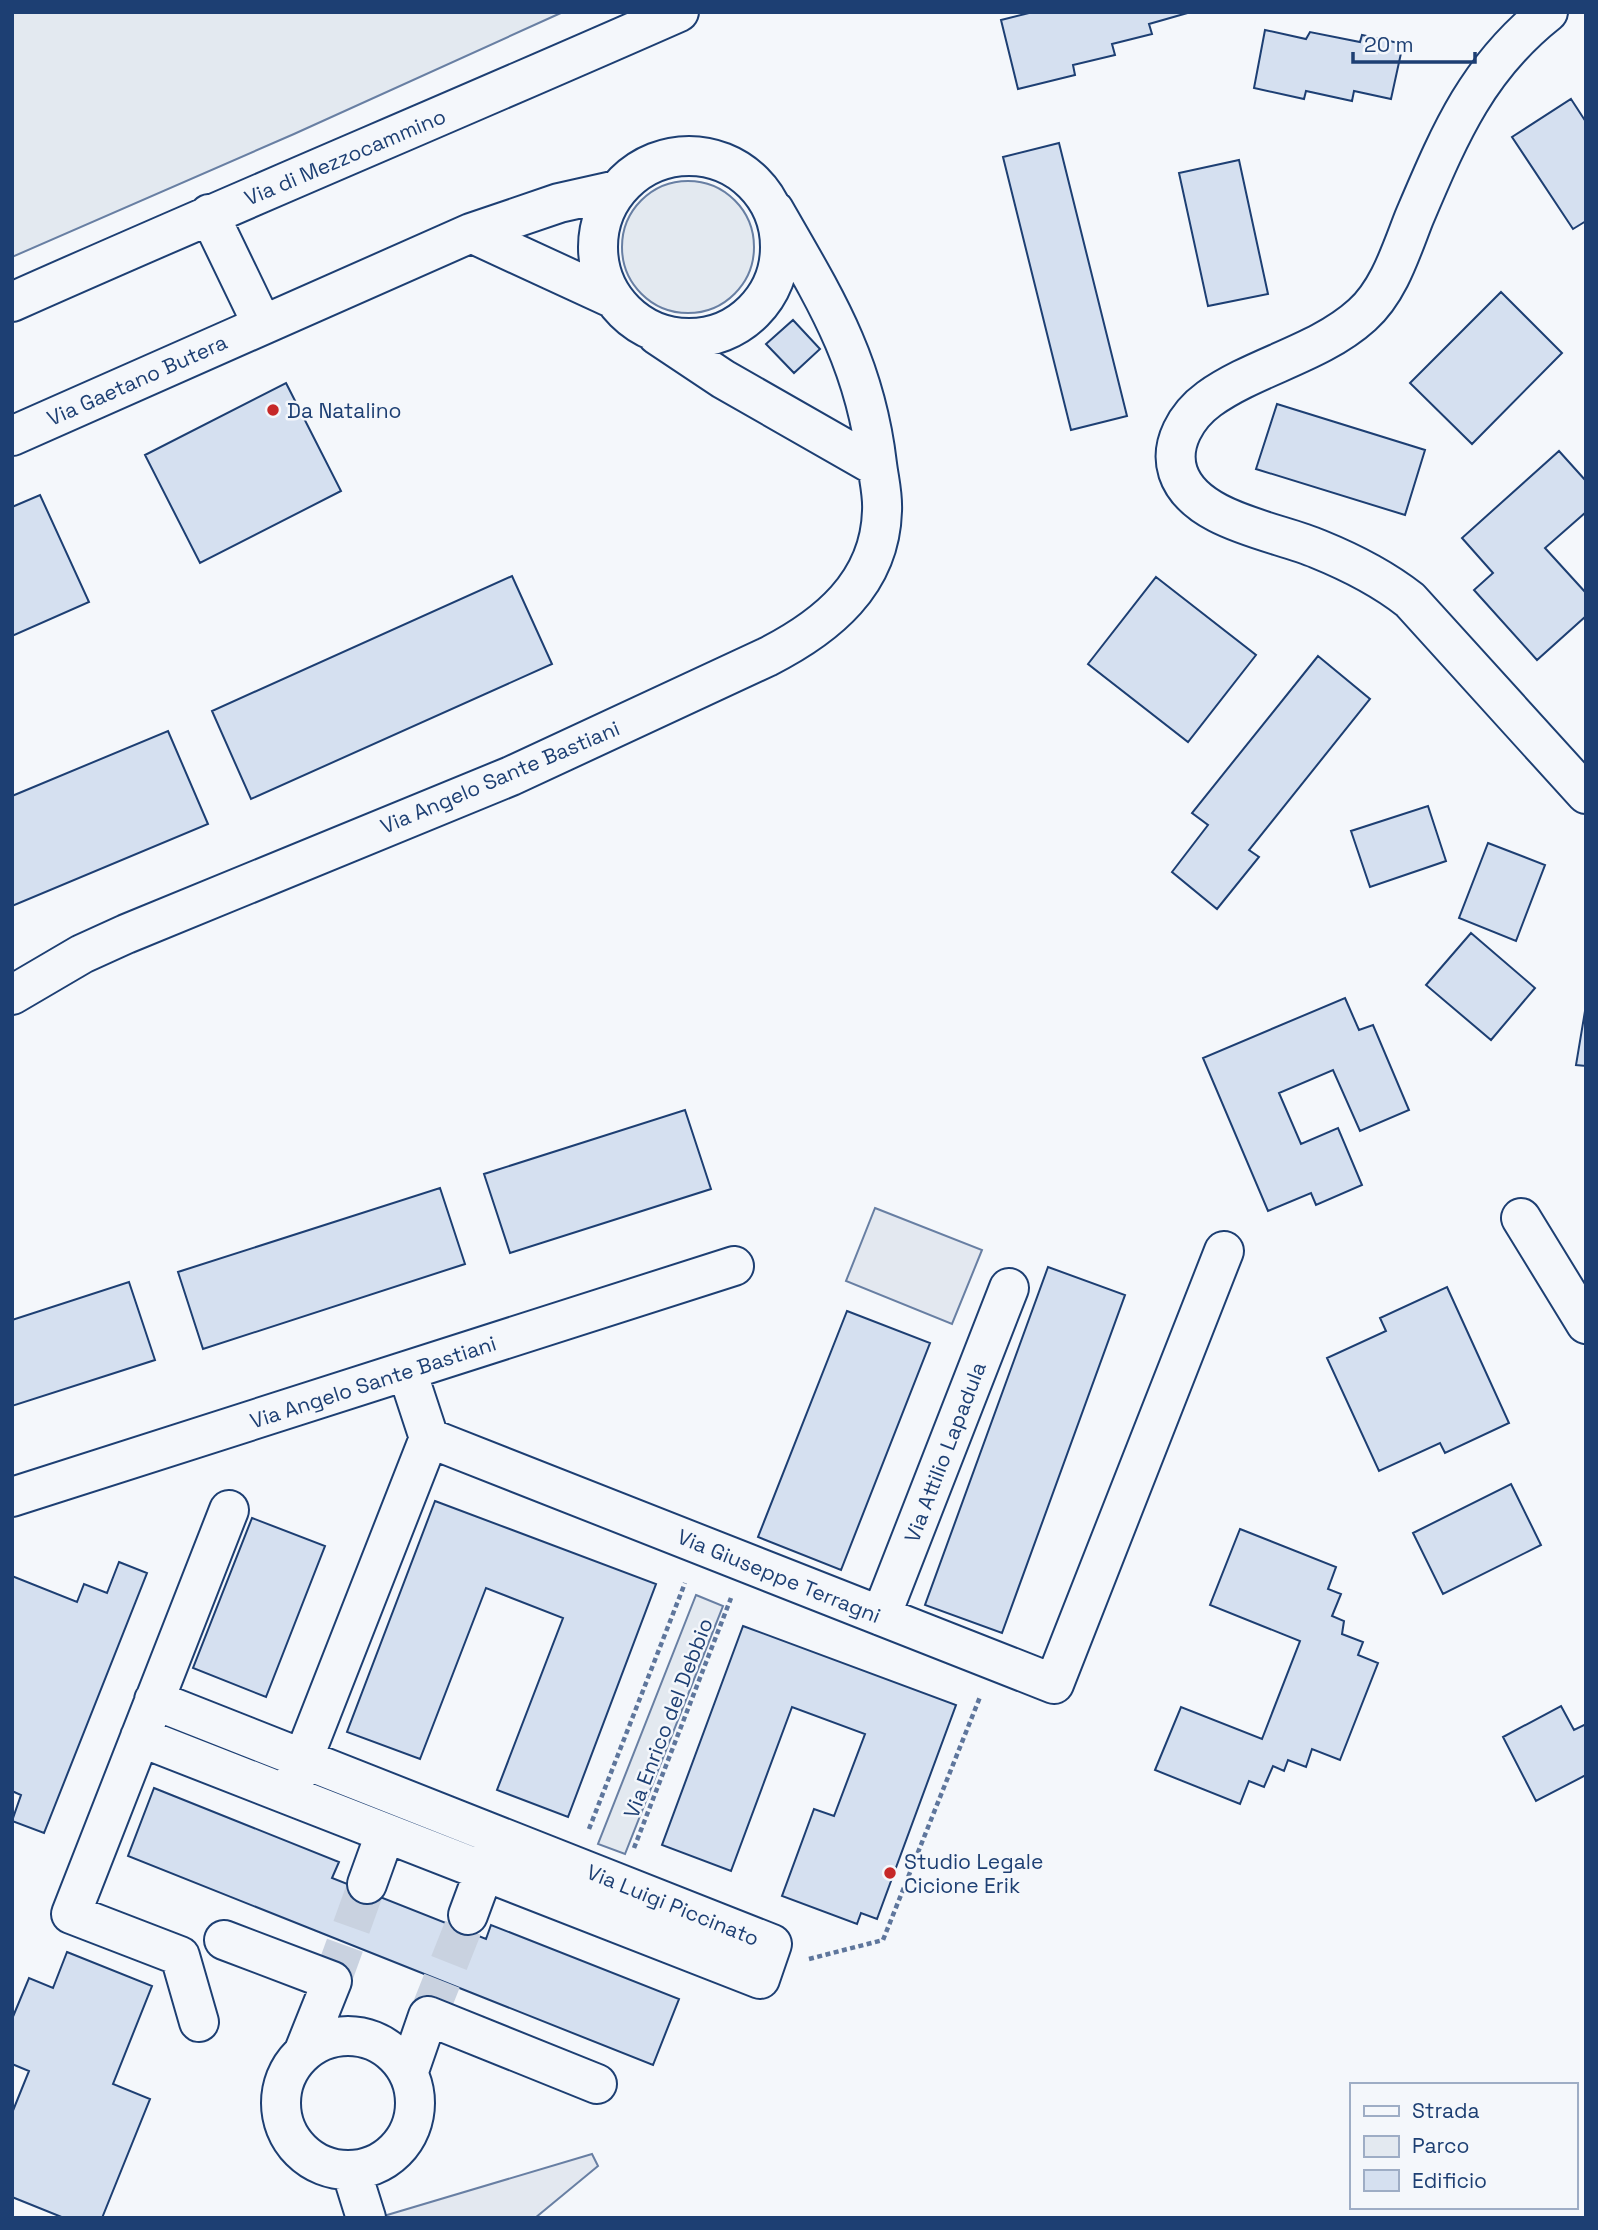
<svg xmlns="http://www.w3.org/2000/svg" width="1598" height="2230" font-family="'Space Grotesk',sans-serif">
  <style>
    .green { fill: #e3e9f0; stroke: #687fa3; stroke-width: 2 }
    .parking { fill: #e3e8f0; stroke: #687fa3; stroke-width: 2 }
    .building { fill: #d5e0f0; stroke: #1d3f73; stroke-width: 2 }
    .lines { fill: none; stroke-linecap: round; stroke-linejoin: round }
    .minor-tunnel { stroke: #c9d2e0; stroke-width: 38; stroke-dasharray: 38 19; stroke-linecap: butt }
    .minor-casing { stroke: #1d3f73; stroke-width: 42 }
    .path { stroke: #5e769c; stroke-width: 4.5; stroke-dasharray: 5 3.5; stroke-linecap: butt }
    .minor { stroke: #f4f7fb; stroke-width: 38 }
    .poi-dot { fill: #c62828; stroke: #f4f7fb; stroke-width: 2.5 }
    .labels { text-anchor: middle; dominant-baseline: central; stroke-width: 5; stroke-linejoin: round; paint-order: stroke }
    .street-label { font-size: 21px; fill: #1d3f73; stroke: #f4f7fb }
    .poi-label { font-size: 21px; fill: #1d3f73; stroke: #f4f7fb; text-anchor: start }
  </style>
  <rect width="100%" height="100%" fill="#f4f7fb"/>
  <path class="green" d="M12,12h551l-269,122 -282,123z
    M622 247a66 66 0 1 1 132 0a66 66 0 1 1-132 0Z
    M696,1595l27,11 -98,248 -27,-10z"/>
  <path class="parking" d="M875,1208l107,42 -30,74 -106,-43z
    M592,2154l6,12 -63,52h-158z"/>
  <path class="building" d="M1033,12h158l-42,12 3,10 -40,10 3,11 -42,10 2,10 -57,14 -17,-69z
    M1265,30l41,9 4,-7 50,10 2,-7 41,9 -12,55 -37,-8 -2,10 -46,-10 -2,8 -50,-11z
    M1571,99l15,23v99l-13,8 -61,-92z
    M1059,143l68,273 -56,14 -68,-273z
    M1239,160l29,134 -60,12 -29,-133z
    M1501,292l61,61 -90,91 -62,-61z
    M793,320l27,29 -26,24 -28,-29z
    M286,383l55,108 -141,72 -55,-108z
    M1277,404l148,46 -20,65 -149,-46z
    M1559,451l27,30v31l-41,36 41,45v23l-49,44 -63,-70 19,-17 -31,-35z
    M40,495l49,107 -77,34v-129z
    M512,576l40,88 -301,135 -39,-88z
    M1156,577l100,78 -68,87 -100,-78z
    M1318,656l52,43 -121,151 10,7 -42,52 -45,-37 36,-47 -16,-12z
    M168,731l40,93 -196,82v-110z
    M1428,806l18,55 -76,26 -19,-56z
    M1488,843l57,22 -29,76 -57,-23z
    M1471,933l64,55 -44,52 -65,-55z
    M1345,998l14,32 14,-5 36,85 -49,21 -27,-61 -54,23 22,51 37,-16 24,57 -46,20 -5,-12 -43,18 -65,-153z
    M1586,1005v61l-10,-1z
    M685,1110l26,79 -201,64 -26,-79z
    M440,1188l25,76 -262,85 -25,-77z
    M1048,1267l77,28 -123,338 -77,-28z
    M129,1282l26,78 -143,46v-86z
    M1447,1287l62,136 -64,30 -5,-10 -61,28 -52,-113 59,-27 -6,-13z
    M847,1311l83,32 -89,227 -83,-33z
    M1511,1484l30,61 -98,49 -30,-61z
    M435,1501l221,83 -88,233 -71,-27 66,-172 -77,-30 -66,171 -73,-27z
    M252,1518l73,28 -59,151 -73,-29z
    M1240,1529l96,38 -8,22 13,5 -9,22 12,5 -2,13 21,8 -5,13 20,8 -38,97 -28,-11 -6,18 -18,-7 -4,11 -11,-5 -9,21 -15,-6 -9,23 -85,-34 26,-63 81,32 38,-98 -90,-36z
    M119,1562l28,11 -103,260 -32,-12 9,-26 -9,-4v-215l65,26 7,-18 23,9z
    M743,1626l213,79 -79,214 -16,-6 -4,11 -75,-28 32,-87 20,7 31,-82 -73,-27 -61,164 -69,-26z
    M1561,1706l13,24 12,-6v51l-50,26 -33,-64z
    M154,1788l185,74 -7,16 154,61 5,-14 188,74 -26,66 -525,-209z
    M67,1952l85,34 -39,98 37,15 -48,119h-38l-52,-21v-84l17,-42 -17,-7v-45l17,-41 24,10z"/>
  <g class="lines">
    <path class="minor-tunnel" d="M332,1981l35,-97
      M428,2016l40,-101"/>
    <defs>
      <path id="minor" d="M1548,12c-72,57 -99,124 -134,206 -13,33 -25,73 -52,97 -43,39 -107,51 -153,84 -22,16 -40,45 -31,73 16,49 98,59 140,77 32,13 64,29 92,51l176,194
        M598 247a91 91 0 1 1 182 0a91 91 0 1 1-182 0Z
        M209,214l53,110
        M614,299l-143,-66 88,-30 58,-13
        M12,302c222,-99 445,-192 667,-290
        M657,335l66,44 154,88
        M12,436l459,-203
        M12,995l70,-41 44,-20 385,-158 256,-119c59,-30 113,-73 115,-146 1,-16 -3,-31 -5,-47 -12,-103 -53,-167 -103,-254
        M1521,1218l65,106
        M407,1371l22,67
        M12,1497l722,-231
        M881,1616l128,-328
        M140,1737l620,242 12,-35 -618,-244
        M289,1795l140,-357 625,246 170,-433
        M367,1884l18,-50
        M468,1915l24,-65
        M224,1940l108,41 -28,70
        M199,2022l-19,-66 -109,-42 158,-404
        M281 2103a67 67 0 1 1 134 0a67 67 0 1 1-134 0Z
        M409,2071l19,-55 169,68
        M351,2170l15,48"/>
    </defs>
    <use href="#minor" class="minor-casing"/>
    <path class="path" d="M589,1829l96,-246
      M634,1848l97,-250
      M809,1959l74,-19 97,-243"/>
    <use href="#minor" class="minor"/>
  </g>
  <g class="poi-dot">
    <circle cx="273" cy="410" r="7"/>
    <circle cx="890" cy="1873" r="7"/>
  </g>
  <g class="labels">
    <g class="street-label">
      <text transform="translate(345 157) rotate(-23)">Via di Mezzocammino</text>
      <text transform="translate(137 380) rotate(-24)">Via Gaetano Butera</text>
      <text transform="translate(500 777) rotate(-23)">Via Angelo Sante Bastiani</text>
      <text transform="translate(373 1382) rotate(-18)">Via Angelo Sante Bastiani</text>
      <text transform="translate(945 1452) rotate(-69)">Via Attilio Lapadula</text>
      <text transform="translate(779 1576) rotate(22)">Via Giuseppe Terragni</text>
      <text transform="translate(668 1718) rotate(-69)">Via Enrico del Debbio</text>
      <text transform="translate(673 1905) rotate(22)">Via Luigi Piccinato</text>
    </g>
    <g class="poi-label">
      <text x="287" y="410">Da Natalino</text>
      <text x="904" y="1861">Studio Legale<tspan x="904" dy="24">Cicione Erik</tspan></text>
    </g>
  </g>
  <rect width="1598" height="2230" fill="none" stroke="#1d3f73" stroke-width="28"/>
  <rect x="1350" y="2083" width="228" height="126" fill="#f4f7fb" stroke="#9eadc5" stroke-width="2"/>
  <rect x="1364" y="2106" width="35" height="10" fill="#f4f7fb" stroke="#9eadc5" stroke-width="2"/>
  <text x="1412" y="2118" font-size="21" fill="#1d3f73">Strada</text>
  <rect x="1364" y="2136" width="35" height="21" fill="#e3e9f0" stroke="#9eadc5" stroke-width="2"/>
  <text x="1412" y="2153" font-size="21" fill="#1d3f73">Parco</text>
  <rect x="1364" y="2170" width="35" height="21" fill="#d5e0f0" stroke="#9eadc5" stroke-width="2"/>
  <text x="1412" y="2188" font-size="21" fill="#1d3f73">Edificio</text>
  <path d="M1353 52v10h122v-10" fill="none" stroke="#1d3f73" stroke-width="3.5"/>
  <text x="1364" y="52" font-size="21" fill="#1d3f73" stroke="#f4f7fb" stroke-width="5" paint-order="stroke">20 m</text>
</svg>
